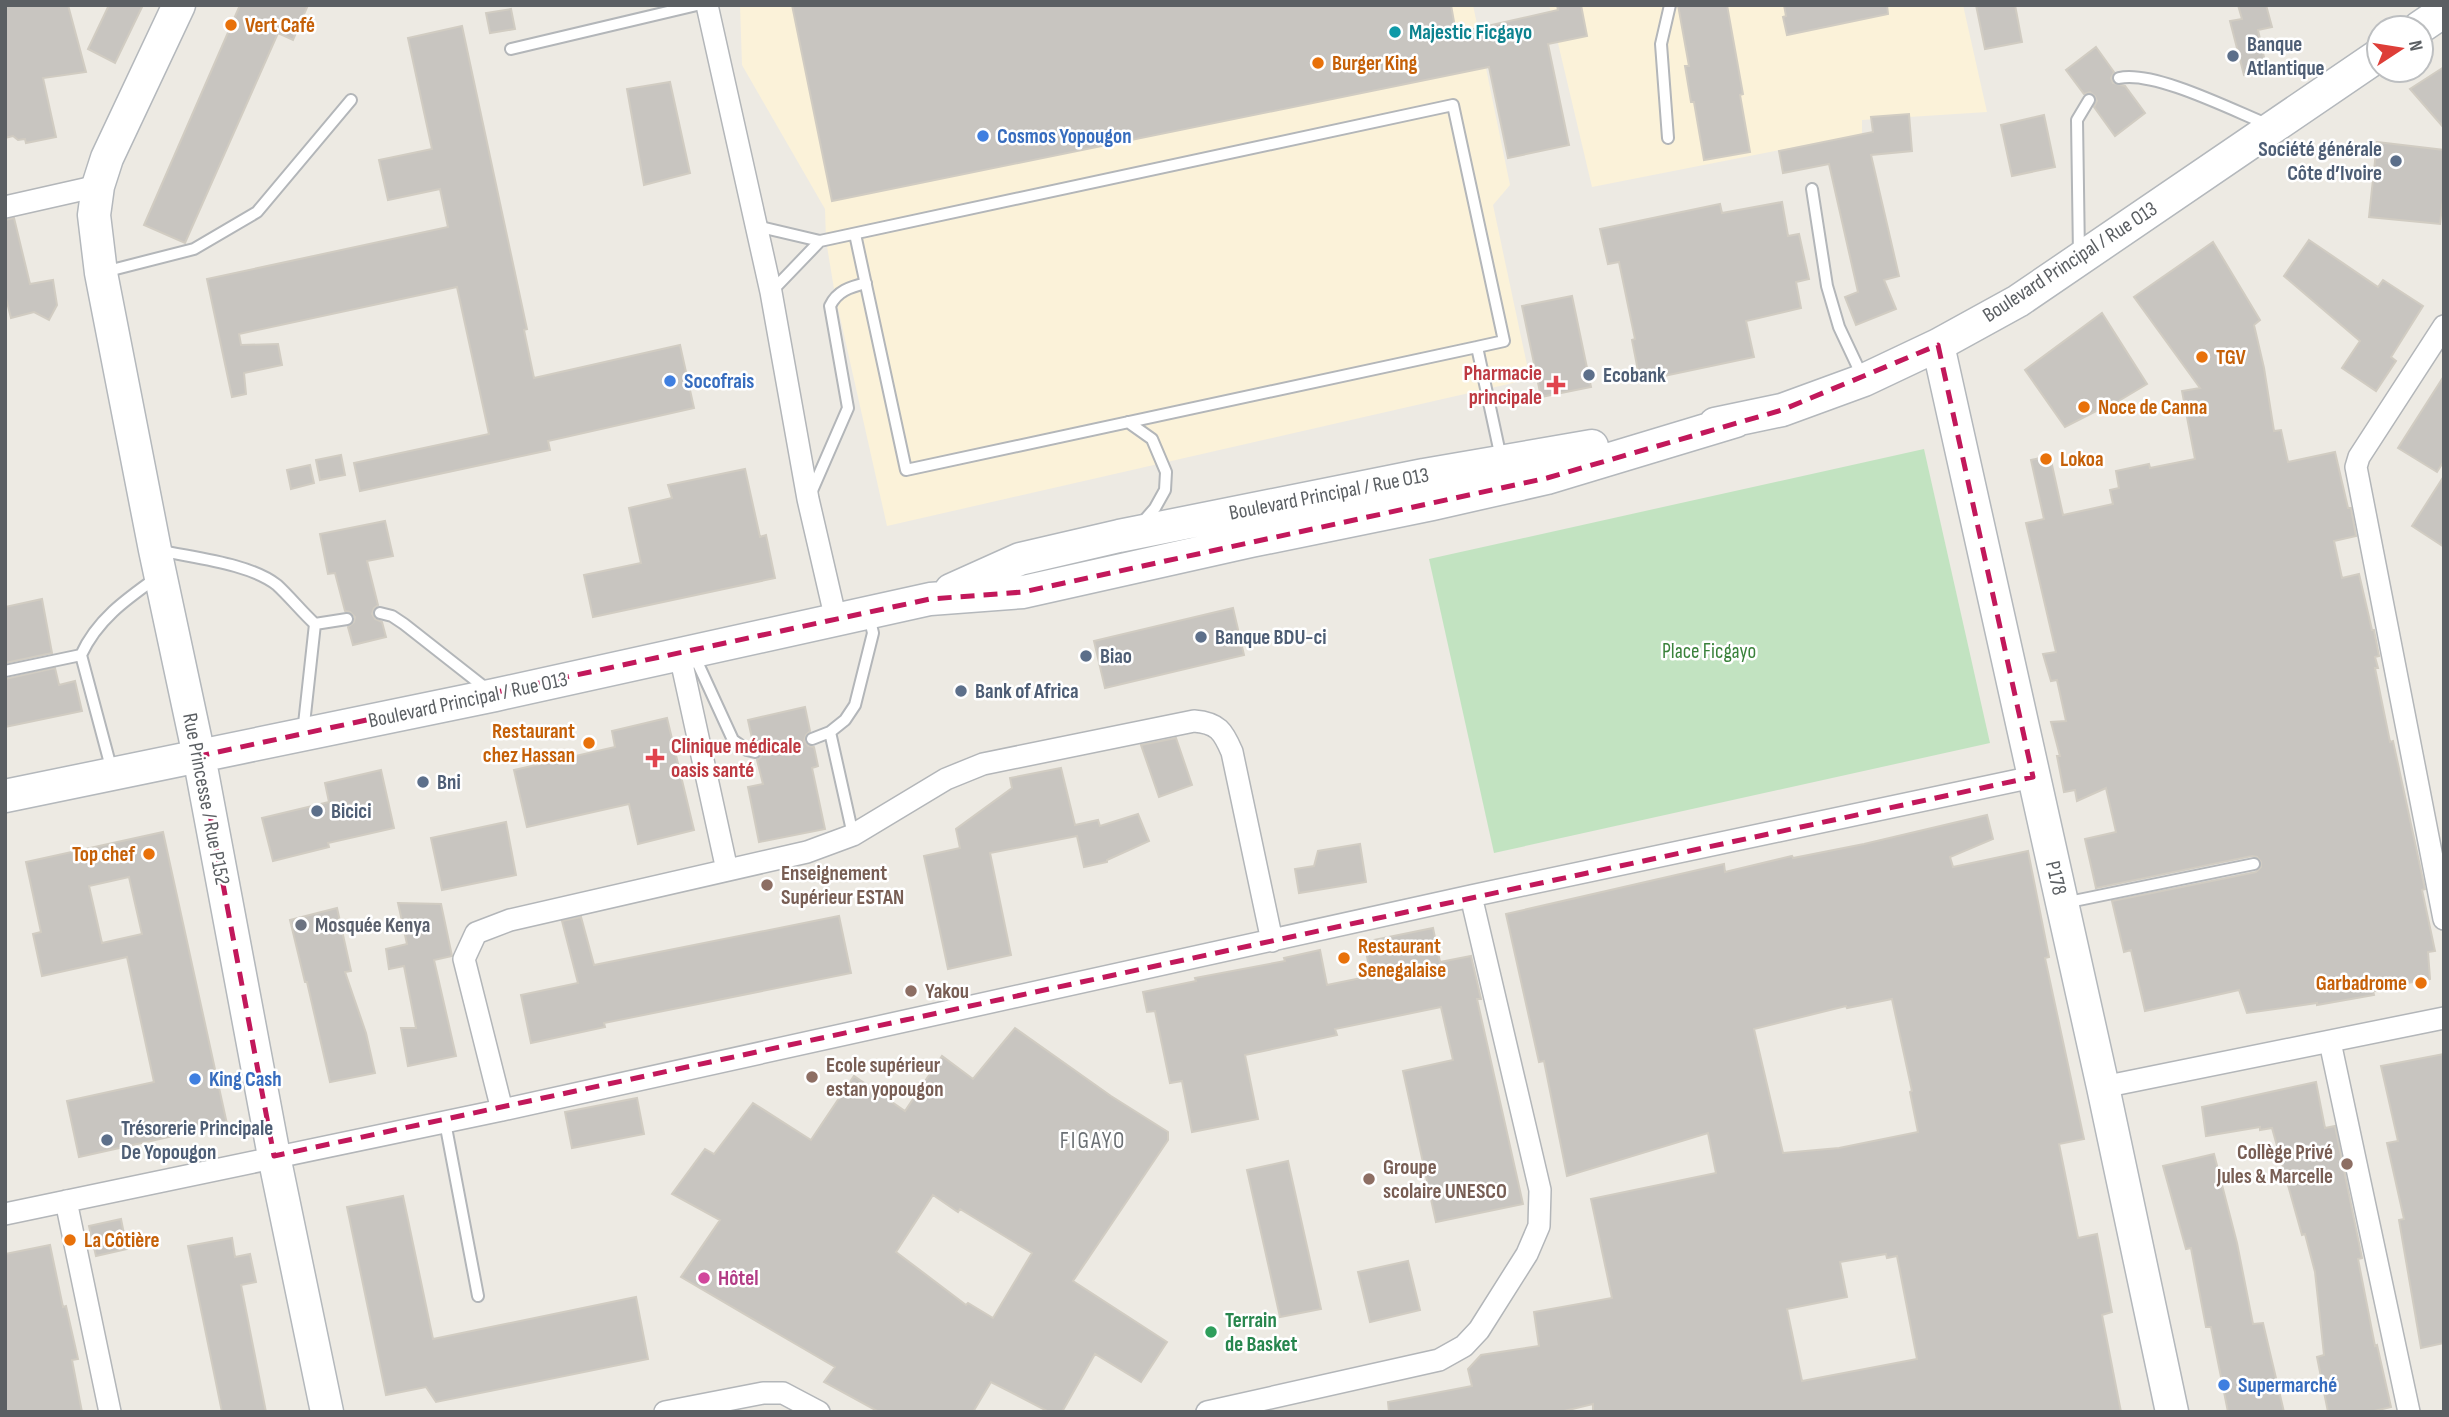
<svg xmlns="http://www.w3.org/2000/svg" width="2449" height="1417" font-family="'Sofia Sans Condensed',sans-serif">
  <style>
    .commercial { fill: #fbf2d9 }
    .green { fill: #c2e3c1 }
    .building { fill: #c8c5c0; stroke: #d1ccc2; stroke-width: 2; fill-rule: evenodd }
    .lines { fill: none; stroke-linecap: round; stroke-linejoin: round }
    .lane-casing { stroke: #b3b6b9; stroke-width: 14 }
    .street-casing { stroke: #b3b6b9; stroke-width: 24 }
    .secondary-casing { stroke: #b4b8bc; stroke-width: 35 }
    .lane { stroke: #fff; stroke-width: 10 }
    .street { stroke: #fff; stroke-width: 21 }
    .secondary { stroke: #fff; stroke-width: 32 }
    .marked { fill: none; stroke: #c2185b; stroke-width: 5; stroke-dasharray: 14 9; stroke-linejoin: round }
    .food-dot { fill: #e8710a; stroke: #fff; stroke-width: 2.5 }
    .culture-dot { fill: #0f9aa8; stroke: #fff; stroke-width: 2.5 }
    .service-dot { fill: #5c6f8a; stroke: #fff; stroke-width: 2.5 }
    .shop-dot { fill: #3f7fe0; stroke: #fff; stroke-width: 2.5 }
    .health-dot { fill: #e0444e; stroke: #fff; stroke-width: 2.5 }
    .education-dot { fill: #8d6e63; stroke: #fff; stroke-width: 2.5 }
    .worship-dot { fill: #6b7280; stroke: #fff; stroke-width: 2.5 }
    .hotel-dot { fill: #d1479c; stroke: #fff; stroke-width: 2.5 }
    .leisure-dot { fill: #2e9e5b; stroke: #fff; stroke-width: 2.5 }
    .labels { text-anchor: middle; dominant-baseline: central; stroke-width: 5; stroke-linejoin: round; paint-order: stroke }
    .food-label { font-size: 21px; font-weight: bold; fill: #c56008; stroke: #fff; text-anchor: start }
    .culture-label { font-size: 21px; font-weight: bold; fill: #0d838f; stroke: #fff; text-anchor: start }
    .service-label { font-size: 21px; font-weight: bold; fill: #4e5e75; stroke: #fff; text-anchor: start }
    .shop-label { font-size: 21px; font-weight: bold; fill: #366cbe; stroke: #fff; text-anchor: start }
    .street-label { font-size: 21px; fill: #5b5f63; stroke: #fff }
    .health-label { font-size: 21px; font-weight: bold; fill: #be3a42; stroke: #fff; text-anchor: end }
    .park-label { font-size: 21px; fill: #3a823b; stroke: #fff }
    .education-label { font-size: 21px; font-weight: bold; fill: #785e54; stroke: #fff; text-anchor: start }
    .worship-label { font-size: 21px; font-weight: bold; fill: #5b616d; stroke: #fff; text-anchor: start }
    .hotel-label { font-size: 21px; font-weight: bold; fill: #b23c85; stroke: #fff; text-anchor: start }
    .leisure-label { font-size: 21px; font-weight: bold; fill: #27864d; stroke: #fff; text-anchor: start }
    .neighbourhood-label { font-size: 23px; letter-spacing: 2px; fill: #6c7175; stroke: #fff }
  </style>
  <rect width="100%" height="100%" fill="#edeae3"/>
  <path class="commercial" d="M740,5h733l37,180 -17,20 37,174 -643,147 -52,-231 -9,-55 -1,-31 -83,-144z
    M1549,5h414l24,107 -125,8v14l-270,53z"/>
  <path class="green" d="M1924,449l66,294 -496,110 -65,-294z"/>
  <path class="building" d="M5,5h63l18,67 -43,6 13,59 -30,6 -1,-4 -7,1 -5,-4 -8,2z
    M109,5h34l-28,58 -27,-14z
    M240,5h68l-15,35 -15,-7 -93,210 -41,-18z
    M792,5h659l5,28 102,-23 -1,-5h24l6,31 -39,8 21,101 -61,13 -19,-91 -657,134z
    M1678,5h49l16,89 -3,1 10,57 -46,8 -10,-58h-3l-6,-36h4z
    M1784,5h103l1,9 -101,21 -4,-18 3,-1z
    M1976,5h39l7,37 -37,7z
    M2238,5h28l6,22 -14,3 9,41 -23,4 -14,-54 12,-2z
    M511,9l4,20 -25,4 -4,-20z
    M462,26l65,303 -3,1 10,48 146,-33 14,63 -146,33 2,9 -190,41 -6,-28 135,-29 -32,-147 -218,47 2,11 37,-1 4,21 -38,8 2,21 -14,3 -25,-118 241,-52 -8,-38 -52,11 -9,-40 53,-11 -24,-111z
    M2096,47l18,25 -3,6 2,5 12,3 20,27 -30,23 -21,-29 3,-6 -2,-5 -5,-4 -6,2 -18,-24z
    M2444,67v61l-34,-39z
    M670,82l20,91 -46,12 -17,-96z
    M1909,114l3,37 -41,4 28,121 -15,4 12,29 -40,16 -11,-28 13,-5 -29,-128 -46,9 -4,-22 94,-19 -2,-15z
    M2044,115l11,52 -43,9 -11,-51z
    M2377,142l67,8v41l-4,33 -71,-7z
    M1782,202l6,34 11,-2 10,45 -13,3 5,26 -55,13 8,36 -114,24 -8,-41 3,-1 -16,-77 -11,2 -8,-35 120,-25 2,9z
    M14,218l16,66 23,-4 4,25 -8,15 -15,-8 -23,6 -6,-24v-74z
    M2309,240l69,47 5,-7 40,26 -32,51 5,4 -20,30 -34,-23 18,-27 -76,-65z
    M2213,242l47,78 -6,5 10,43 10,63 7,-1 7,32 47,-10 13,56h3l5,28 -22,5 8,37 17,-4 13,56h2l5,26 -4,1 3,11h-3l15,74 3,-1 32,148 -3,1 13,61 -7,1 2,27 -28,5 2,6 -31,1 1,4 -57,10v-2l-70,10 -8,-23 -94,21 -14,-61 -7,2 -12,-51 144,-29 5,-5v-5l-4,-5 -5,-1 -156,32 -11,-49 31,-7 -10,-44 -29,13 -2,-11 -11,2 -7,-36h3l-9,-34 15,-1 -9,-41 -6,1 -8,-27 13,-2 -30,-129 18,-4 -13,-59 19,-4 13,59 50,-11 -3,-14 9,-2 -3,-17 33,-7 1,4 45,-9 -13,-68 18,-3 -66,-91z
    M1572,296l19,91 -50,10 -19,-91z
    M2102,313l45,71 -42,25 -1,-2 -39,20 -40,-57z
    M2444,376v85l-7,11 -39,-24z
    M341,455l4,20 -25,5 -4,-20z
    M310,465l4,18 -23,6 -4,-19z
    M745,469l15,68 6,-2 9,43 -182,39 -9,-42 57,-12 -12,-55 43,-10 -4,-13z
    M2444,476v71l-32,-21z
    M385,521l8,35 -26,5 11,44 -4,3 -2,6 3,5 7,3 4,15 -33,8 -5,-18 6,-5 1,-5 -5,-5 -5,-1 -10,-38 -7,1 -8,-40z
    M42,599l10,54 -47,10v-56z
    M1233,608l11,47 -139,33 -11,-47z
    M55,668l4,17 16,-4 7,30 -77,16v-48z
    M805,707l5,24 -4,4 -2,6 4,5 6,1 4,19 -6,2 13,61 -66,13 -11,-55 15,-3 -6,-24 4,-3 2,-6 -3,-5 -7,-3 -5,-23z
    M667,718l27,112 -56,14 -9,-40 -102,23 -13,-57 101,-23 -3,-16z
    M1176,738l16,47 -33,12 -18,-52z
    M1061,768l14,57 23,-5 2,6 38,-12 11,27 -42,19v2l-23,5 -7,-31 -87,17 21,102 -63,14 -24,-113 36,-8 -4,-19 56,-41 -2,-10z
    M381,770l13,58 -66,15 1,4 -56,14 -11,-43 67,-16 -4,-19z
    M1987,815l6,24 -43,18 3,10 75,-16 21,106 -4,1 39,181 -25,5 19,94 19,-4 15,78 -10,3 19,97h-528v-8l-33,8h-171l-1,-10 84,-16 -4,-17 13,-14 58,-9 -5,-34 78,-14 -21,-99 125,-26 -8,-40 -141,43 -23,-115 -5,1 -33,-148 218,-50 1,8 67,-16 1,2 71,-14zM1892,999l20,92 -2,1 8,40 -79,16 -56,5 -29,-124 92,-23 1,2zM1886,1254l1,4 10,-2 20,103 -115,22 -15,-72 60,-12 -7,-35z
    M506,822l10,53 -74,15 -11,-52z
    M163,832l64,292 -148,33 -12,-56 87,-19 -27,-125 -85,19 -9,-42 8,-2 -15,-70zM129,877l13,57 -40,9 -13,-57z
    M1360,844l6,38 -67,11 -4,-24 19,-3 4,-15z
    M398,903l43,1 11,52 -18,4 22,96 -48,10 -7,-38h15l-12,-62 -15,3 -3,-20 21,-5z
    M337,908l14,63 -6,1 21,61 9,40 -45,9 -23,-100h-2l-15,-62z
    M839,916l12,57 -247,50 1,4 -74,16 -10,-48 57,-12 -16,-62 19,-4 13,48z
    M1433,928l7,34 31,-6 10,43h-4l46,205 -87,18 -33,-151 50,-11 -12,-53 -106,22 2,6 -92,20 13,64 -66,13 -10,-51 -12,2 -15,-72 -8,1 -4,-20 53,-11 -1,-3 90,-17 -1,-3 36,-8 7,35 44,-9 -7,-34z
    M1015,1028l96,68 57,36v8l-95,141 94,61 -26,40 -46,-28 -33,58h-13l-58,-30 -18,30h-94l-55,-30 11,-15 -154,-90 39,-57 -48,-26 33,-45 9,5 39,-51 58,37 43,-64 51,35 37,-55 31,23zM933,1195l25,17 2,-3 72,44 -39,65 -25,-15 -2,2 -70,-53z
    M2444,1054v289l-23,5 -22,-128 5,-1 -17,-76 11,-2 -17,-75z
    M2316,1082l9,46 10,-2 27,132 -4,1 17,87 2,-1 14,62 -21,5h-42l-11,-55 7,-2 -9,-83 -10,-38 -3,1 -30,-107 -12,2v-3l-54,9 -4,-29z
    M637,1098l7,36 -72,14 -7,-36z
    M2214,1154l23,89 16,81 10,-1 21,89h-56l-17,-85h-5l-15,-79 -5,1 -23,-83z
    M1288,1161l33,148 -41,8 -33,-147z
    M403,1196l30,143 203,-42 12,62 -212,43 -10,-15 -40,8 -39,-188z
    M121,1219l6,30 -31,7 -7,-30z
    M232,1238l3,19 15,-3 6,28 -15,3 25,127h-44l-34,-166z
    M50,1245l13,62 3,-1 12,53 -6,1 10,52h-77v-158z
    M1408,1261l12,49 -50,12 -12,-50z"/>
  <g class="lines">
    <defs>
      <path id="lane" d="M511,49l186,-44
        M2119,78c35,-8 115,33 150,47
        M1668,138l-7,-94 9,-39
        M1812,189l15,97 12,41 24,51
        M756,226l64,15 633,-136 51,236 -27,6 24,111
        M855,234l51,236 571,-123
        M2079,255l-2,-135 12,-20
        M104,272l90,-23 63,-37 94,-112
        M771,292l49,-51
        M1128,422l24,17 14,33 -1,18 -10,18 -13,15
        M811,493l37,-85 -18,-102c7,-15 20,-19 36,-23
        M158,550c35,8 91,13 119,35 13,12 25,27 38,39l32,-5
        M380,613l12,3 12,8 84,66
        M81,655l31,116
        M694,655l39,85 14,10 8,2
        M5,671l76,-16c16,-35 44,-55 75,-77
        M830,732l23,103
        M303,733l12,-109
        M812,739l18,-7 15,-12 10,-15 18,-72 -4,-17
        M2064,903l190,-39
        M445,1122l33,174"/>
      <path id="street" d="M707,5l64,287 37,207 28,121
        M5,207l93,-21
        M2444,326l-85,131 -3,10 88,452
        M680,655l47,215
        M2330,1042l79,370
        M2103,1087l341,-69
        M502,1110l-38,-151 12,-26 34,-13 297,-68 46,-17 93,-56 37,-15 211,-43c24,2 29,10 38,31l40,189
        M66,1201l44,211
        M5,1214l497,-104 969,-214 562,-119
        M665,1412l98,-19h20l36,19
        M1207,1412l232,-52 25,-14 15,-16 48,-76 12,-28 1,-36 -69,-294"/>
      <path id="secondary" d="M179,5l-72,153 -9,28 -4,29 7,58 54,277 44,206 75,400 53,256
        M2419,28l25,-17
        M1938,345l165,742 69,325
        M1715,424l67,-14 82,-30 74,-35 80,-44 361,-246
        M951,590l69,-31 99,-23 305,-61 168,-29
        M5,796l490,-101 435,-96 93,-7 228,-51 181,-37 115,-26 189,-57"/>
    </defs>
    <use href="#lane" class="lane-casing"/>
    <use href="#street" class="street-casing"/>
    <use href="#secondary" class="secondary-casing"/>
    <use href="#lane" class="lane"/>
    <use href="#street" class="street"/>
    <use href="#secondary" class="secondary"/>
  </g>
  <path class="marked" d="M1938,345l95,432 -1759,379 -75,-400 731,-157 93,-7 524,-114 235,-68z"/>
  <g class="food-dot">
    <circle cx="231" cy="25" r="7"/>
    <circle cx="1318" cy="63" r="7"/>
    <circle cx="2202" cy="357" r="7"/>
    <circle cx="2084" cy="407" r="7"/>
    <circle cx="2046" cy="459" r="7"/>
    <circle cx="589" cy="743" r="7"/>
    <circle cx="149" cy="854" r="7"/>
    <circle cx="1344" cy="958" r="7"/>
    <circle cx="2421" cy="983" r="7"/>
    <circle cx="70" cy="1240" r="7"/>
  </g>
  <circle class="culture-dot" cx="1395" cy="32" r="7"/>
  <g class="service-dot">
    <circle cx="2233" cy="56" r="7"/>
    <circle cx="2396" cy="161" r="7"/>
    <circle cx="1589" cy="375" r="7"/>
    <circle cx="1201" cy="637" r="7"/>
    <circle cx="1086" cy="656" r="7"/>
    <circle cx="961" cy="691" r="7"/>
    <circle cx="423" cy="782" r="7"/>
    <circle cx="317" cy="811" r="7"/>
    <circle cx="107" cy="1140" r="7"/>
  </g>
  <g class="shop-dot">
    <circle cx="983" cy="136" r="7"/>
    <circle cx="670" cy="381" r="7"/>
    <circle cx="195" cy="1079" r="7"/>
    <circle cx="2224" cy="1385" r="7"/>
  </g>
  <g class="health-dot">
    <path d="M1552.5 374.5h7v7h7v7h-7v7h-7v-7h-7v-7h7z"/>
    <path d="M651.5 747.5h7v7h7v7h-7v7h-7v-7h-7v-7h7z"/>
  </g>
  <g class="education-dot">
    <circle cx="767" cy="885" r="7"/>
    <circle cx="911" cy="991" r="7"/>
    <circle cx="812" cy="1077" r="7"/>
    <circle cx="2347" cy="1164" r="7"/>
    <circle cx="1369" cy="1179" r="7"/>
  </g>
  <circle class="worship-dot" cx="301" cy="925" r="7"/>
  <circle class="hotel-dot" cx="704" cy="1278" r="7"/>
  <circle class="leisure-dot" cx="1211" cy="1332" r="7"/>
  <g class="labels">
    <g class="food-label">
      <text x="245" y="25">Vert Café</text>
      <text x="1332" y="63">Burger King</text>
      <text x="2216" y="357">TGV</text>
      <text x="2098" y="407">Noce de Canna</text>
      <text x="2060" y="459">Lokoa</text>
      <text x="575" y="731" text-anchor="end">Restaurant<tspan x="575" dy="24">chez Hassan</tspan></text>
      <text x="135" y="854" text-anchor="end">Top chef</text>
      <text x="1358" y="946">Restaurant<tspan x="1358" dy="24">Senegalaise</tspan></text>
      <text x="2407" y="983" text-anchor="end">Garbadrome</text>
      <text x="84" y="1240">La Côtière</text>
    </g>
    <g class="culture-label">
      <text x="1409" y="32">Majestic Ficgayo</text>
    </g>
    <g class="service-label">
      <text x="2247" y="44">Banque<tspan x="2247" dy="24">Atlantique</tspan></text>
      <text x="2382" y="149" text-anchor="end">Société générale<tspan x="2382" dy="24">Côte d’Ivoire</tspan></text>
      <text x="1603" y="375">Ecobank</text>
      <text x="1215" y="637">Banque BDU-ci</text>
      <text x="1100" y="656">Biao</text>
      <text x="975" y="691">Bank of Africa</text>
      <text x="437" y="782">Bni</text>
      <text x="331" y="811">Bicici</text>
      <text x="121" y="1128">Trésorerie Principale<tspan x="121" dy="24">De Yopougon</tspan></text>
    </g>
    <g class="shop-label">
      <text x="997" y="136">Cosmos Yopougon</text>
      <text x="684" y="381">Socofrais</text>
      <text x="209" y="1079">King Cash</text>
      <text x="2238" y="1385">Supermarché</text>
    </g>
    <g class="street-label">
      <text transform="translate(2070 262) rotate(-33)">Boulevard Principal / Rue O13</text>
      <text transform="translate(1329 494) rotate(-11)">Boulevard Principal / Rue O13</text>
      <text transform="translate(468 700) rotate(-12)">Boulevard Principal / Rue O13</text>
      <text transform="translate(206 799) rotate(79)">Rue Princesse / Rue P152</text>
      <text transform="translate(2056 878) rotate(77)">P178</text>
    </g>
    <g class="health-label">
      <text x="1542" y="373">Pharmacie<tspan x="1542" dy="24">principale</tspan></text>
      <text x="671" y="746" text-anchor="start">Clinique médicale<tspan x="671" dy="24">oasis santé</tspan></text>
    </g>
    <g class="park-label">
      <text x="1709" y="651">Place Ficgayo</text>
    </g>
    <g class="education-label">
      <text x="781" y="873">Enseignement<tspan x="781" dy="24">Supérieur ESTAN</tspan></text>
      <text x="925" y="991">Yakou</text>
      <text x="826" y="1065">Ecole supérieur<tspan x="826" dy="24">estan yopougon</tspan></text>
      <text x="2333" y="1152" text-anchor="end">Collège Privé<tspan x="2333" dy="24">Jules &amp; Marcelle</tspan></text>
      <text x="1383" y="1167">Groupe<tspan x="1383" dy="24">scolaire UNESCO</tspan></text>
    </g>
    <g class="worship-label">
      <text x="315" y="925">Mosquée Kenya</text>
    </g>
    <g class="hotel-label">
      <text x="718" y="1278">Hôtel</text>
    </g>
    <g class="leisure-label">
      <text x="1225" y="1320">Terrain<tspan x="1225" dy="24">de Basket</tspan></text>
    </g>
    <g class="neighbourhood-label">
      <text x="1093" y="1141">FIGAYO</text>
    </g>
  </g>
  <rect width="2449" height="1417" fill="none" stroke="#5b5f63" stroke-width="14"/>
  <g transform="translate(2400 49) rotate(78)"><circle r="33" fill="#ffffff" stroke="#bdbfc1" stroke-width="2"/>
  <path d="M0-5L12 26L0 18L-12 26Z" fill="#de3e38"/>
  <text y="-10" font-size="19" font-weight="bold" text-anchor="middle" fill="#5b5f63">N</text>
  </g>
</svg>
